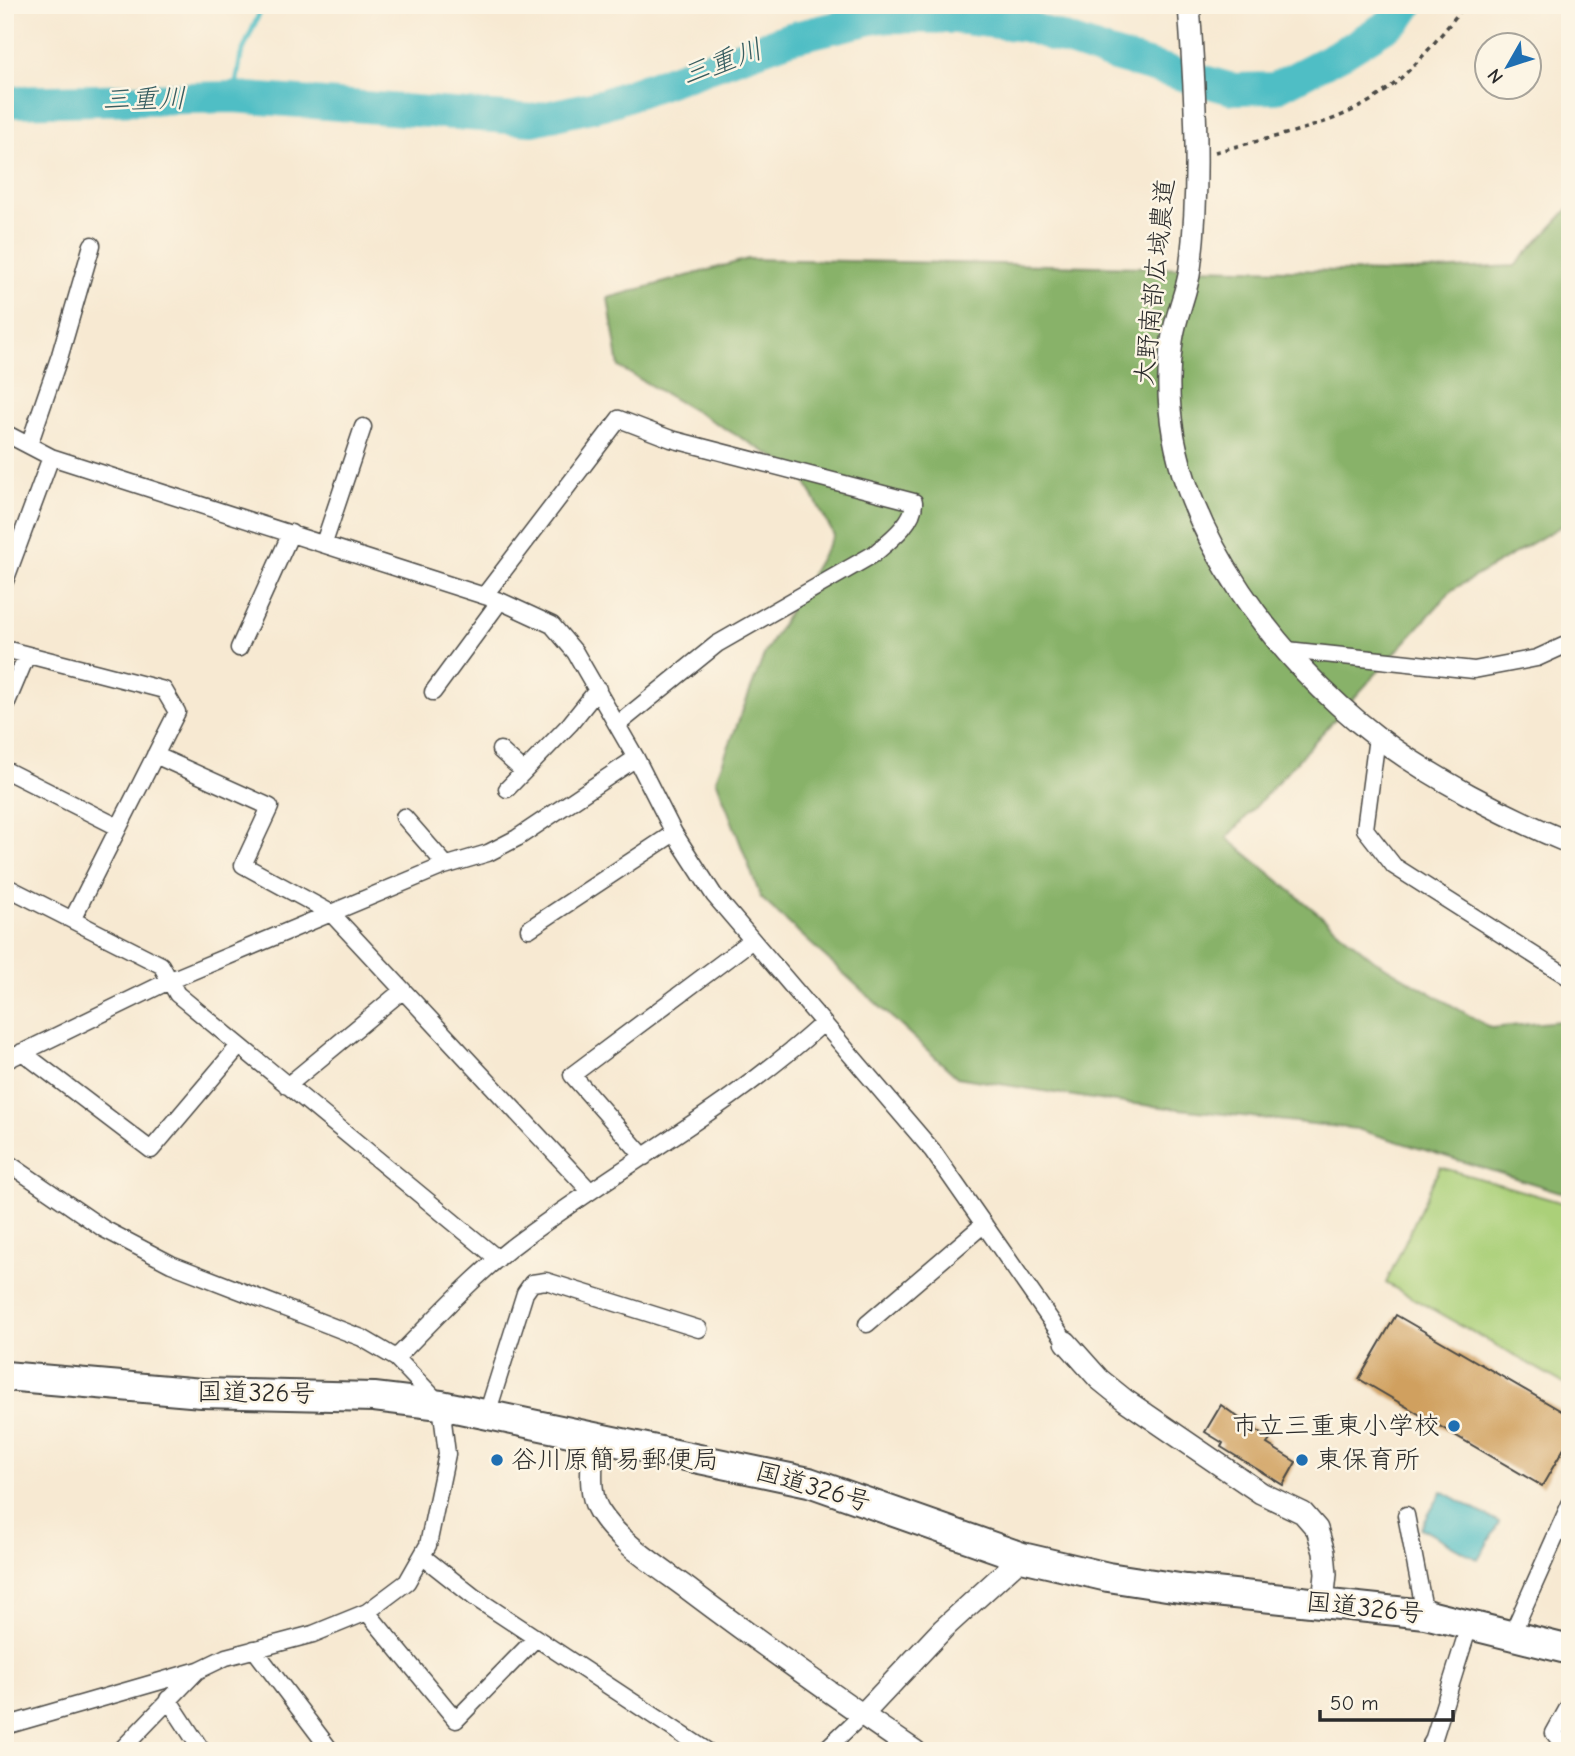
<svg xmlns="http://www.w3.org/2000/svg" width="1575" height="1756" font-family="'Comic Neue','Klee One',sans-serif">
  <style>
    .green { fill: #abd079; stroke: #6b7e52; stroke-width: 2 }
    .forest { fill: #88b269; stroke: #5a6e4a; stroke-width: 2 }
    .water { fill: #50bec5; stroke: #3e7478; stroke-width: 2 }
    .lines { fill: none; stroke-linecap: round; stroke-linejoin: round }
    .stream { stroke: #50bec5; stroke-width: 5 }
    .river { stroke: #50bec5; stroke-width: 32 }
    .building { fill: #d0a05e }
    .street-casing { stroke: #4a4844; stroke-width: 19 }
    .secondary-casing { stroke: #4a4844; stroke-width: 24 }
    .highway-casing { stroke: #4a4844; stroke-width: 32 }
    .path { stroke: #4a4844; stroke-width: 3.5; stroke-dasharray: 5 5; stroke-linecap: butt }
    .street { stroke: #fff; stroke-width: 16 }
    .secondary { stroke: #fff; stroke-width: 21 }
    .highway { stroke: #fff; stroke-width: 28 }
    .poi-dot { fill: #1f6fb2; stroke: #fcf5e5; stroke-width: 2.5 }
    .labels { text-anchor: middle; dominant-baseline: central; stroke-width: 5; stroke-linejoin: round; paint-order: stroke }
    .street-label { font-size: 26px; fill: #2b2b2b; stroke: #fcf5e5 }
    .poi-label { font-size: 26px; fill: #2b2b2b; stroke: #fcf5e5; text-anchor: start }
    .water-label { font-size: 28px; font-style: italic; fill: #385e61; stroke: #fcf5e5 }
  </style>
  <rect width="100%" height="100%" fill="#fcf5e5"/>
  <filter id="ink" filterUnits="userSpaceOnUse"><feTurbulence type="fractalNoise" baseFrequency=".0143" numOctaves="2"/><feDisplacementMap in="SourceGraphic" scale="14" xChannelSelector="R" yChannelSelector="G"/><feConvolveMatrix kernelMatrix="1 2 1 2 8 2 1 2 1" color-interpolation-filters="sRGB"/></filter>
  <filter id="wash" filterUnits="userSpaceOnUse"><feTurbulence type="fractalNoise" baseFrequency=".00686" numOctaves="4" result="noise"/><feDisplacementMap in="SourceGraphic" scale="28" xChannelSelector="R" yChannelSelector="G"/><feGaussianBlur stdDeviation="1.57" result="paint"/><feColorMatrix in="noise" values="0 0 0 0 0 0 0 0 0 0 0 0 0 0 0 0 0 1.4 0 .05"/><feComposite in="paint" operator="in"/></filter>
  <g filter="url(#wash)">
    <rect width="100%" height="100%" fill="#f7e9d2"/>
    <path class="green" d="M1440,1167l130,38v182l-184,-104z"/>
    <path class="forest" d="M1570,207v314l-118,69 -225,248 147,122 117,68 79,-8v175l-213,-66 -258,-29 -142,-23 -196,-179 -45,-119 49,-126 69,-118 -34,-63 -181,-105 -11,-69 140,-39 645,13 122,-6z"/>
    <path class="water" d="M1442,1491l57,32 -21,37 -57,-32z"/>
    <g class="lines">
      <path class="stream" d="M234,97l7,-42 22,-50"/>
      <path class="river" d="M5,102l229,-5 299,23 71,-16 186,-66 90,-21 76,1 69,8 90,30 117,33 43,-1 71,-37 53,-33 9,-13"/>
    </g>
    <g id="blocks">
      <path class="building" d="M1396,1315l174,101v22l-28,48 -183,-107z
        M1221,1405l49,35 -3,4 29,18 -13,23 -62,-38 2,-4 -18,-11z"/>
    </g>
  </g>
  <g filter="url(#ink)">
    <use href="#blocks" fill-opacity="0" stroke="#4a4844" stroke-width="2"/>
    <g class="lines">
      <defs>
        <path id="street" d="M5,433l46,24 449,144 52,24 23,27 61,106 38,75 40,62 218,255 134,192
          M29,445l31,-90 32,-110
          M324,543l39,-116
          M5,581l46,-124
          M484,596l135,-177 52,20 243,63c1,20 -26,40 -40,52l-157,90 -100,81
          M239,648l52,-115
          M5,649l159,41 13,22 -105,208
          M1287,650l187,20 63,-12 33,-15
          M433,692l67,-91
          M5,707l22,-52
          M1377,737l-12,92 29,37 176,112
          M500,750l23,21
          M155,755l115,52 -27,58 88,48 259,278
          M5,770l113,57
          M507,789l63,-65 28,-35
          M404,817l42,48
          M5,886l156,79 16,29 321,265
          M529,929l145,-96
          M22,1052l129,98 88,-104
          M5,1061l166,-81 270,-113 47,-14 29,-15 119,-80
          M287,1086l116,-96
          M644,1157l-72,-82 179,-134
          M5,1161l99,68 67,35 191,74 34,20 45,47 6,49 -19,91 -21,37 -40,30 -54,22 -87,23 -27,13 -194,56
          M867,1324l117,-100
          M396,1358c41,-41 81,-86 128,-120 100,-74 204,-129 298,-214
          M487,1414l38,-121 7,-10 14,-2 153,48
          M1406,1515l19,99
          M422,1556l52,41 233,154
          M367,1612l89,108 80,-82
          M1512,1634l58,-130
          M254,1649l77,102
          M168,1699l34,52
          M120,1751l77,-80
          M824,1751l38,-36
          M1427,1751l6,-10 37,-118
          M1568,1751l-14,-18 16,-29"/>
        <path id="secondary" d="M1189,5c6,87 12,177 1,264 -3,24 -15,47 -18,72 -3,21 -4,47 -2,68 11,125 109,253 206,327 52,40 133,82 194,107
          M1066,1342l33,37 26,21 136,93 42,20 14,16 7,23 2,22 -3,29
          M593,1437c0,22 -6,55 6,74 21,33 63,58 93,81 73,55 147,107 223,159
          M862,1715l81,-86 79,-72"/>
        <path id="highway" d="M5,1376l197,17 172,4 67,8 368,77 213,75 86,20 78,12 239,25 145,36"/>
      </defs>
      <use href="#street" class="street-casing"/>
      <use href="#secondary" class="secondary-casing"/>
      <use href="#highway" class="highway-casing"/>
      <path class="path" d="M1215,152c58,-16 125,-26 173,-63 30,-24 53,-54 77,-84"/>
      <use href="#street" class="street"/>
      <use href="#secondary" class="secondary"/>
      <use href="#highway" class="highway"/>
    </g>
  </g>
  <g class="poi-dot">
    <circle cx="1454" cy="1426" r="7"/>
    <circle cx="497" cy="1460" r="7"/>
    <circle cx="1302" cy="1460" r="7"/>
  </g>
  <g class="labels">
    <g class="street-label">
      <text transform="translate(1155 282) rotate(-84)">大野南部広域農道</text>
      <text transform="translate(256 1393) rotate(1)">国道326号</text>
      <text transform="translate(813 1487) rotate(16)">国道326号</text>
      <text transform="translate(1365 1608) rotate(6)">国道326号</text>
    </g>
    <g class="poi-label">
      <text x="1440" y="1426" text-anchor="end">市立三重東小学校</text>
      <text x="511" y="1460">谷川原簡易郵便局</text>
      <text x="1316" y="1460">東保育所</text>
    </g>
    <g class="water-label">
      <text transform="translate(722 62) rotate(-20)">三重川</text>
      <text transform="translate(144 99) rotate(-1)">三重川</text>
    </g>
  </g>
  <rect width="1575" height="1756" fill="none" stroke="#fcf5e5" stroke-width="28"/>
  <g transform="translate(1508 66) rotate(231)"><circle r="33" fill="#fcf5e5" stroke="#a8a49b" stroke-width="2"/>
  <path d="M0-5L12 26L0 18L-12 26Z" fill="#1f6fb2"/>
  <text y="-10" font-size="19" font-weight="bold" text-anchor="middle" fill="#2b2b2b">N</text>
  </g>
  <path d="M1320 1710v10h133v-10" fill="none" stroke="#2b2b2b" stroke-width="3.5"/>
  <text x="1330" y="1710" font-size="21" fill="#2b2b2b" stroke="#fcf5e5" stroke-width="5" paint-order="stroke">50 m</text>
</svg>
